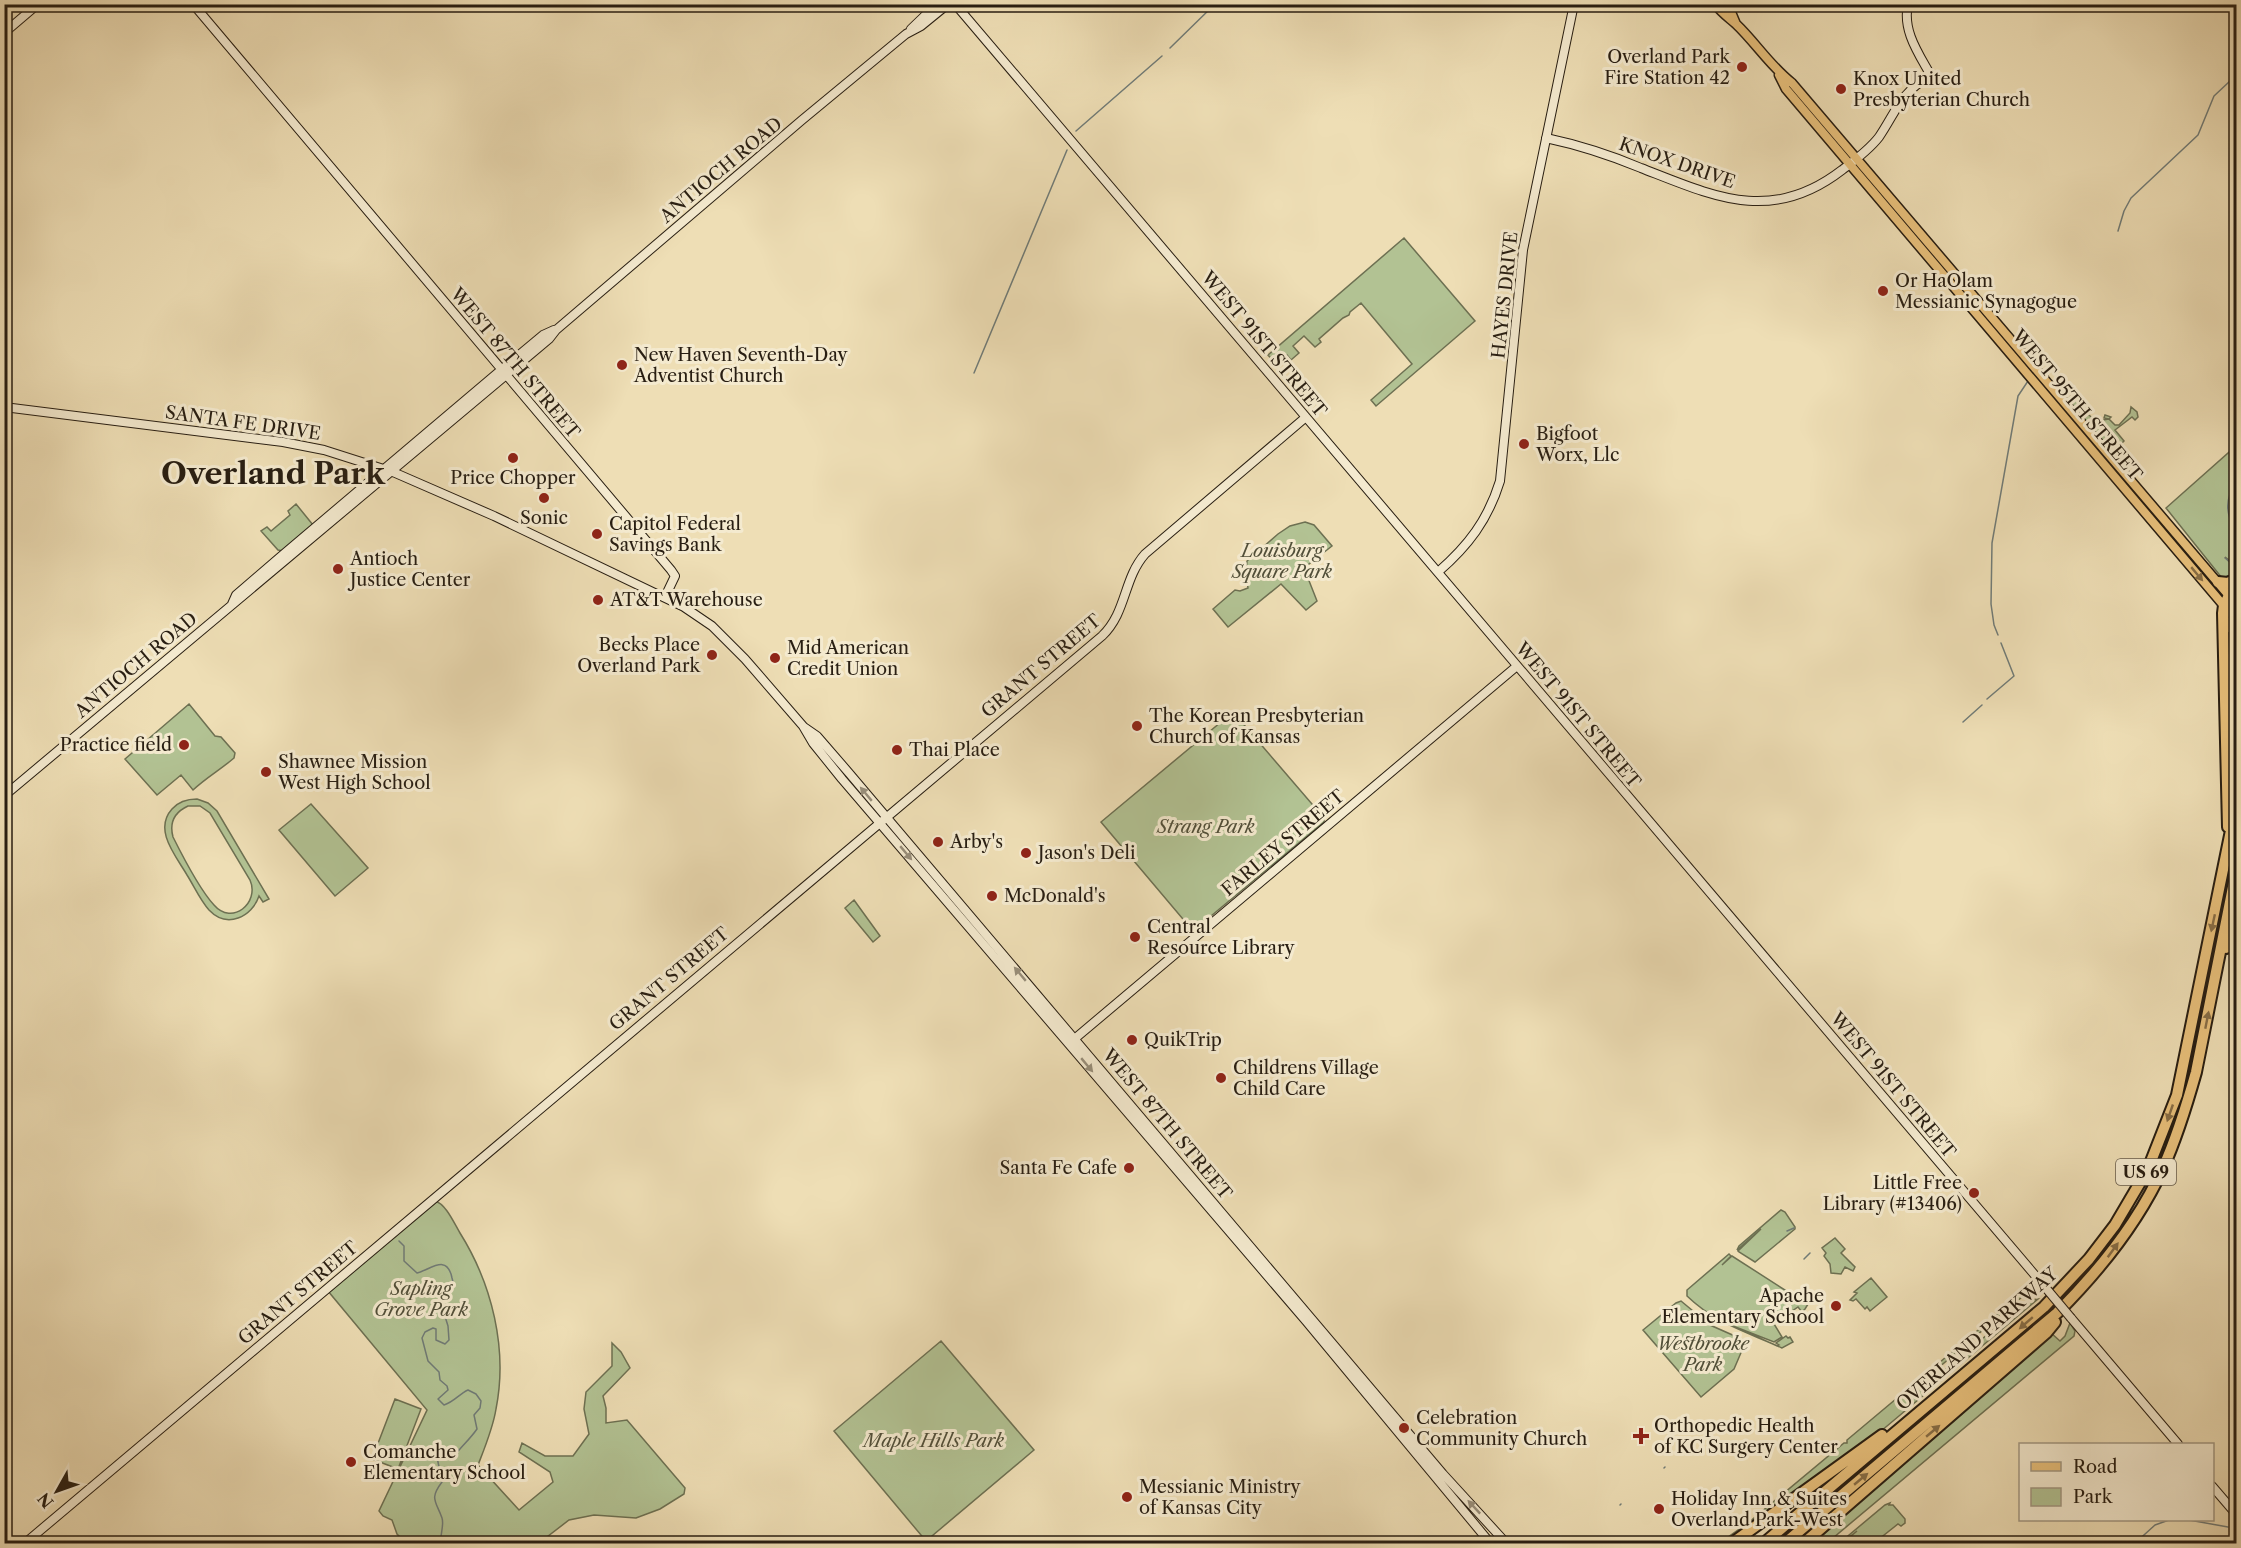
<svg xmlns="http://www.w3.org/2000/svg" width="2241" height="1548" font-family="'Libre Caslon Text',serif">
  <style>
    .green { fill: #b2c293; stroke: #6d7052; stroke-width: 1.5; fill-rule: evenodd }
    .lines { fill: none; stroke-linecap: round; stroke-linejoin: round }
    .stream { stroke: #707b77; stroke-width: 1.5 }
    .secondary-casing { stroke: #281e12; stroke-width: 10 }
    .primary-casing { stroke: #281e12; stroke-width: 11 }
    .highway-casing { stroke: #281e12; stroke-width: 14 }
    .secondary { stroke: #f4eacf; stroke-width: 8 }
    .primary { stroke: #e7bf7a; stroke-width: 8 }
    .highway { stroke: #e7bf7a; stroke-width: 10 }
    .secondary-bridge-casing { stroke: #281e12; stroke-width: 10; stroke-linecap: butt }
    .secondary-bridge { stroke: #f4eacf; stroke-width: 8 }
    .oneway { fill: #886e46 }
    .oneway2 { fill: #988e7a }
    .poi-dot { fill: #8f2418; stroke: #f4eacf; stroke-width: 2 }
    .labels { text-anchor: middle; dominant-baseline: central; stroke-width: 6; stroke-linejoin: round; paint-order: stroke }
    .shield { fill: #f4eacf; stroke: #655b4b; stroke-width: 1.5 }
    .shield-label { font-size: 16px; font-weight: bold; fill: #281e12 }
    .poi-label { font-size: 18px; fill: #281e12; stroke: #f4eacf; text-anchor: start }
    .street-label { font-size: 18px; fill: #281e12; stroke: #f4eacf }
    .park-label { font-size: 18px; font-style: italic; fill: #514f39; stroke: #f4eacf }
    .town-label { font-size: 30px; font-weight: bold; fill: #281e12; stroke: #f4eacf }
  </style>
  <rect width="100%" height="100%" fill="#eedeb5"/>
  <filter id="stains"><feTurbulence type="fractalNoise" baseFrequency=".00333" numOctaves="4"/><feColorMatrix values="0 0 0 0 .2 0 0 0 0 .09 0 0 0 0 .02 0 0 0 .5 -.17"/></filter>
  <radialGradient id="worn" r=".72"><stop offset=".6" stop-color="#630" stop-opacity="0"/><stop offset="1" stop-color="#630" stop-opacity=".3"/></radialGradient>
  <path class="green" d="M1404,238l71,83 -99,85 -5,-6 41,-36 -51,-61 -11,9 -1,3 -6,3 -24,21 2,3 -6,5 -11,-11 -11,10 6,7 -8,7 -4,-5 -11,9 -8,-9z
    M2075,392l-2,5 16,8 -3,8 11,8 12,-2 -5,-1 1,-3 6,2 -2,2 6,6h4l11,-12 1,-6 6,5 1,5 -3,3 -3,-3 -17,13 9,11 -5,5 -7,-5 -7,4 -38,-45z
    M2236,446v119l-11,-8 10,11 -4,7 -9,3 -56,-70z
    M296,504l17,21 -30,26 -5,-1 -17,-19 6,-4 4,4 19,-16 -2,-4z
    M1305,522l9,3 18,21 -28,22 13,33 -11,9 -25,-26 -53,43 -15,-18 22,-19 5,1 8,-3 -2,-15 1,-12 31,-27 12,-8z
    M189,704l26,32 6,1 14,16 -1,5c-14,12 -27,19 -41,32l-12,-15 -24,20 -32,-36z
    M1233,712l91,106v4l-131,109 -92,-109z
    M197,799l11,4 9,8 52,88 -6,3 -4,-6c-7,21 -32,33 -50,14 -9,-10 -15,-24 -22,-35 -11,-19 -34,-45 -15,-66 7,-8 16,-10 25,-10zM188,806h12l10,7 40,67c10,23 -18,46 -36,25 -13,-14 -32,-50 -41,-68 -4,-15 2,-25 15,-31z
    M311,804l57,64 -33,28 -56,-66z
    M854,900l26,36 -7,6 -28,-34z
    M435,1201c11,3 19,22 25,32 32,51 48,116 36,176 -3,19 -11,38 -18,56l41,45 34,-28 -3,-10 -31,-20 3,-9 23,13h28l16,-22 -5,-25 2,-17 26,-26v-23l9,9 9,16 -27,28 3,12v15l21,-3 58,68 -1,6 -24,15 -24,9 -42,-3 -25,5 -30,23h-133l-9,-9 -5,-14 -9,-4 -4,-5 48,-101 -99,-119z
    M1781,1210l4,2 10,15v2l-40,33 -16,-10 -1,-1 23,-22 -24,21 2,-4z
    M1835,1238l10,11 -4,4 14,14 -2,4 -8,-4 -4,7 -10,-1 -1,-9 -6,-8 2,-3 -4,-5z
    M1729,1254l2,2 -9,9 10,-9 56,36v4l12,2v3l13,-5 -8,13 -3,3 -4,-5 -19,13 -1,-1v2l-4,3 8,13 -8,5 -41,-16 44,20 2,-1 -3,-2 10,-7 2,2 2,-1 3,5 -11,6c-35,-16 -66,-24 -95,-52v-6z
    M1871,1278l16,19 -17,14 -3,-4 -2,2 -9,-10 -3,2 -3,-1 7,-7 -3,-1z
    M2036,1284l4,4 -5,-2 -111,94 4,4 101,-84 9,-1 -164,138 -139,99 -12,7 -5,1 30,-21 96,-80h3v-3l185,-155z
    M1681,1301l29,24 36,16 -12,28 -33,28 -58,-67 33,-27z
    M2070,1323l5,8 -1,5 -247,207 -15,1 239,-211 9,8 5,-5z
    M941,1341l93,109 -108,91 -92,-110z
    M395,1399l26,10 -23,60 -26,-10z
    M1890,1503l-1,2h4l12,14v4l-4,3 -3,-2 -24,19h-31l14,-12 -14,11v-2l42,-35z"/>
  <g class="lines">
    <path class="stream" d="M1170,48l45,-44
      M1076,131l86,-75
      M2118,231l6,-20 7,-13 67,-63 16,-39 16,-15
      M974,373l93,-223
      M2236,484c-12,16 -10,30 0,48
      M2225,558l11,9 -1,3
      M1998,635l-4,-10 -3,-21 1,-61 26,-147 10,-15
      M1987,699l27,-23 -13,-33
      M1963,722l19,-17
      M1787,1231l7,-3
      M399,1241l5,5v15l13,12c13,-3 30,-20 35,5 2,6 1,9 -2,14l-9,-2 -3,4 10,32 1,14 -4,4 -9,-4v-11l-3,-1 -8,4 -3,6 6,23 11,11 1,8 7,6 1,4 -10,9 6,6c10,-3 15,-11 24,-15l8,4 5,7 -1,7 -6,7 3,14c-7,10 -15,17 -22,26h-6l-7,-4 -5,6 5,25c-13,17 -6,19 0,36 2,6 -1,14 -1,20
      M1804,1259l6,-6
      M1664,1468l1,-1
      M1620,1505l1,-1
      M2189,1520l39,7
      M2134,1544l21,-19 14,-5"/>
    <defs>
      <path id="secondary" d="M193,4l478,566 4,6 -10,21
        M955,4l1090,1283
        M911,29l26,-25
        M4,33l34,-29
        M1546,138c33,7 64,17 95,30 72,28 130,57 201,2 12,-9 27,-20 37,-33 17,-25 22,-46 52,-61 -12,-22 -29,-45 -23,-72
        M4,407l279,35 41,8 69,22 101,44 190,91 28,19 33,33 58,67 10,17 29,36 464,542 185,223
        M1438,572c30,-26 50,-52 62,-91l23,-231 51,-246
        M232,604l4,-9 43,-37 222,-188 42,-35 11,-5
        M804,727l13,9 32,37 594,701 64,70
        M4,796l545,-457 7,-9 246,-210 104,-86 15,-8 27,-22
        M1072,1041l445,-375
        M2071,1318l107,126
        M2212,1486l24,28
        M24,1544l1078,-908c25,-24 21,-57 43,-82l161,-137"/>
      <path id="primary" d="M1715,4c7,9 13,13 21,20 20,19 34,42 56,59l444,521
        M1726,4l5,8 5,12
        M1779,75l7,14 450,531"/>
      <path id="highway" d="M2218,582l10,1 8,-4
        M2224,630l6,-8 6,-3
        M2228,827l-5,-214 1,-8 12,-23
        M2226,948l10,-24
        M1731,1544l151,-109
        M1763,1544l281,-237 45,-48 26,-34 33,-56 29,-74 59,-289
        M1784,1544l273,-231c42,-42 81,-90 106,-145 14,-31 24,-64 33,-96l40,-200
        M1803,1544l243,-211 9,-11"/>
    </defs>
    <use href="#secondary" class="secondary-casing"/>
    <use href="#primary" class="primary-casing"/>
    <use href="#highway" class="highway-casing"/>
    <use href="#secondary" class="secondary"/>
    <use href="#primary" class="primary"/>
    <use href="#highway" class="highway"/>
    <defs>
      <path id="secondary-bridge" d="M2045,1287l26,31"/>
    </defs>
    <use href="#secondary-bridge" class="secondary-bridge-casing"/>
    <use href="#secondary-bridge" class="secondary-bridge"/>
  </g>
  <defs><path id="oneway-solid" d="M-6-.8H1V-3.2L6.5 0L1 3.2V.8H-6Z" transform="scale(1.5)"/></defs>
  <g class="oneway">
    <use href="#oneway-solid" transform="translate(2197 574) rotate(50)"/>
    <use href="#oneway-solid" transform="translate(2213 923) rotate(102)"/>
    <use href="#oneway-solid" transform="translate(2207 1020) rotate(-79)"/>
    <use href="#oneway-solid" transform="translate(2170 1113) rotate(109)"/>
    <use href="#oneway-solid" transform="translate(2113 1250) rotate(-54)"/>
    <use href="#oneway-solid" transform="translate(2026 1323) rotate(139)"/>
    <use href="#oneway-solid" transform="translate(1933 1431) rotate(-40)"/>
    <use href="#oneway-solid" transform="translate(1861 1479) rotate(-40)"/>
  </g>
  <g class="oneway2">
    <use href="#oneway-solid" transform="translate(866 794) rotate(-130)"/>
    <use href="#oneway-solid" transform="translate(906 853) rotate(50)"/>
    <use href="#oneway-solid" transform="translate(1020 974) rotate(-130)"/>
    <use href="#oneway-solid" transform="translate(1087 1065) rotate(50)"/>
    <use href="#oneway-solid" transform="translate(1474 1507) rotate(-133)"/>
  </g>
  <g class="poi-dot">
    <circle cx="1742" cy="67" r="6"/>
    <circle cx="1841" cy="89" r="6"/>
    <circle cx="1883" cy="291" r="6"/>
    <circle cx="622" cy="365" r="6"/>
    <circle cx="1524" cy="444" r="6"/>
    <circle cx="513" cy="458" r="6"/>
    <circle cx="544" cy="498" r="6"/>
    <circle cx="597" cy="534" r="6"/>
    <circle cx="338" cy="569" r="6"/>
    <circle cx="598" cy="600" r="6"/>
    <circle cx="712" cy="655" r="6"/>
    <circle cx="775" cy="658" r="6"/>
    <circle cx="1137" cy="726" r="6"/>
    <circle cx="184" cy="745" r="6"/>
    <circle cx="897" cy="750" r="6"/>
    <circle cx="266" cy="772" r="6"/>
    <circle cx="938" cy="842" r="6"/>
    <circle cx="1026" cy="853" r="6"/>
    <circle cx="992" cy="896" r="6"/>
    <circle cx="1135" cy="937" r="6"/>
    <circle cx="1132" cy="1040" r="6"/>
    <circle cx="1221" cy="1078" r="6"/>
    <circle cx="1129" cy="1168" r="6"/>
    <circle cx="1974" cy="1193" r="6"/>
    <circle cx="1836" cy="1306" r="6"/>
    <circle cx="1404" cy="1428" r="6"/>
    <path d="M1638 1427h6v6h6v6h-6v6h-6v-6h-6v-6h6z"/>
    <circle cx="351" cy="1462" r="6"/>
    <circle cx="1127" cy="1497" r="6"/>
    <circle cx="1659" cy="1509" r="6"/>
  </g>
  <g class="labels">
    <rect class="shield" x="2116" y="1159" width="60" height="26" rx="4.5"/>
    <g class="shield-label">
      <text x="2146" y="1172">US 69</text>
    </g>
    <g class="poi-label">
      <text x="1730" y="57" text-anchor="end">Overland Park<tspan x="1730" dy="21">Fire Station 42</tspan></text>
      <text x="1853" y="79">Knox United<tspan x="1853" dy="21">Presbyterian Church</tspan></text>
      <text x="1895" y="281">Or HaOlam<tspan x="1895" dy="21">Messianic Synagogue</tspan></text>
      <text x="634" y="355">New Haven Seventh-Day<tspan x="634" dy="21">Adventist Church</tspan></text>
      <text x="1536" y="434">Bigfoot<tspan x="1536" dy="21">Worx, Llc</tspan></text>
      <text x="513" y="478" text-anchor="middle">Price Chopper</text>
      <text x="544" y="518" text-anchor="middle">Sonic</text>
      <text x="609" y="524">Capitol Federal<tspan x="609" dy="21">Savings Bank</tspan></text>
      <text x="350" y="559">Antioch<tspan x="350" dy="21">Justice Center</tspan></text>
      <text x="610" y="600">AT&amp;T Warehouse</text>
      <text x="700" y="645" text-anchor="end">Becks Place<tspan x="700" dy="21">Overland Park</tspan></text>
      <text x="787" y="648">Mid American<tspan x="787" dy="21">Credit Union</tspan></text>
      <text x="1149" y="716">The Korean Presbyterian<tspan x="1149" dy="21">Church of Kansas</tspan></text>
      <text x="172" y="745" text-anchor="end">Practice field</text>
      <text x="909" y="750">Thai Place</text>
      <text x="278" y="762">Shawnee Mission<tspan x="278" dy="21">West High School</tspan></text>
      <text x="950" y="842">Arby's</text>
      <text x="1038" y="853">Jason's Deli</text>
      <text x="1004" y="896">McDonald's</text>
      <text x="1147" y="927">Central<tspan x="1147" dy="21">Resource Library</tspan></text>
      <text x="1144" y="1040">QuikTrip</text>
      <text x="1233" y="1068">Childrens Village<tspan x="1233" dy="21">Child Care</tspan></text>
      <text x="1117" y="1168" text-anchor="end">Santa Fe Cafe</text>
      <text x="1962" y="1183" text-anchor="end">Little Free<tspan x="1962" dy="21">Library (#13406)</tspan></text>
      <text x="1824" y="1296" text-anchor="end">Apache<tspan x="1824" dy="21">Elementary School</tspan></text>
      <text x="1416" y="1418">Celebration<tspan x="1416" dy="21">Community Church</tspan></text>
      <text x="1654" y="1426">Orthopedic Health<tspan x="1654" dy="21">of KC Surgery Center</tspan></text>
      <text x="363" y="1452">Comanche<tspan x="363" dy="21">Elementary School</tspan></text>
      <text x="1139" y="1487">Messianic Ministry<tspan x="1139" dy="21">of Kansas City</tspan></text>
      <text x="1671" y="1499">Holiday Inn &amp; Suites<tspan x="1671" dy="21">Overland Park-West</tspan></text>
    </g>
    <g class="street-label">
      <text transform="translate(1677 163) rotate(19)">KNOX DRIVE</text>
      <text transform="translate(721 170) rotate(-40)">ANTIOCH ROAD</text>
      <text transform="translate(1505 295) rotate(-84)">HAYES DRIVE</text>
      <text transform="translate(1264 344) rotate(50)">WEST 91ST STREET</text>
      <text transform="translate(515 363) rotate(50)">WEST 87TH STREET</text>
      <text transform="translate(2077 405) rotate(50)">WEST 95TH STREET</text>
      <text transform="translate(243 423) rotate(8)">SANTA FE DRIVE</text>
      <text transform="translate(136 665) rotate(-40)">ANTIOCH ROAD</text>
      <text transform="translate(1041 666) rotate(-40)">GRANT STREET</text>
      <text transform="translate(1578 715) rotate(50)">WEST 91ST STREET</text>
      <text transform="translate(1283 843) rotate(-40)">FARLEY STREET</text>
      <text transform="translate(669 979) rotate(-40)">GRANT STREET</text>
      <text transform="translate(1893 1085) rotate(50)">WEST 91ST STREET</text>
      <text transform="translate(1167 1124) rotate(50)">WEST 87TH STREET</text>
      <text transform="translate(298 1293) rotate(-40)">GRANT STREET</text>
      <text transform="translate(1977 1339) rotate(-41)">OVERLAND PARKWAY</text>
    </g>
    <g class="park-label">
      <text x="1282" y="551">Louisburg<tspan x="1282" dy="21">Square Park</tspan></text>
      <text x="1206" y="827">Strang Park</text>
      <text x="421" y="1289">Sapling<tspan x="421" dy="21">Grove Park</tspan></text>
      <text x="1703" y="1344">Westbrooke<tspan x="1703" dy="21">Park</tspan></text>
      <text x="934" y="1441">Maple Hills Park</text>
    </g>
    <g class="town-label">
      <text x="273" y="473">Overland Park</text>
    </g>
  </g>
  <rect width="2241" height="1548" fill="none" stroke="#eedeb5" stroke-width="24"/>
  <rect x="6" y="6" width="2229" height="1536" fill="none" stroke="#281e12" stroke-width="3"/>
  <rect x="12" y="12" width="2217" height="1524" fill="none" stroke="#281e12" stroke-width="1.5"/>
  <rect x="2019" y="1443" width="195" height="78" fill="#f4eacf" stroke="#a29883" stroke-width="1.5"/>
  <rect x="2031" y="1462" width="30" height="9" fill="#e7bf7a" stroke="#a29883" stroke-width="1.5"/>
  <text x="2073" y="1473" font-size="18" fill="#281e12">Road</text>
  <rect x="2031" y="1488" width="30" height="18" fill="#b2c293" stroke="#a29883" stroke-width="1.5"/>
  <text x="2073" y="1503" font-size="18" fill="#281e12">Park</text>
  <g transform="translate(57 1491) rotate(230)" stroke="#f4eacf" stroke-width="4.5" paint-order="stroke">
  <path d="M0-4.5L10 22L0 15L-10 22Z" fill="#281e12"/>
  <text y="-9" font-size="16" font-weight="bold" text-anchor="middle" fill="#281e12">N</text>
  </g>
  <rect width="100%" height="100%" filter="url(#stains)"/>
  <rect width="100%" height="100%" fill="url(#worn)"/>
</svg>
